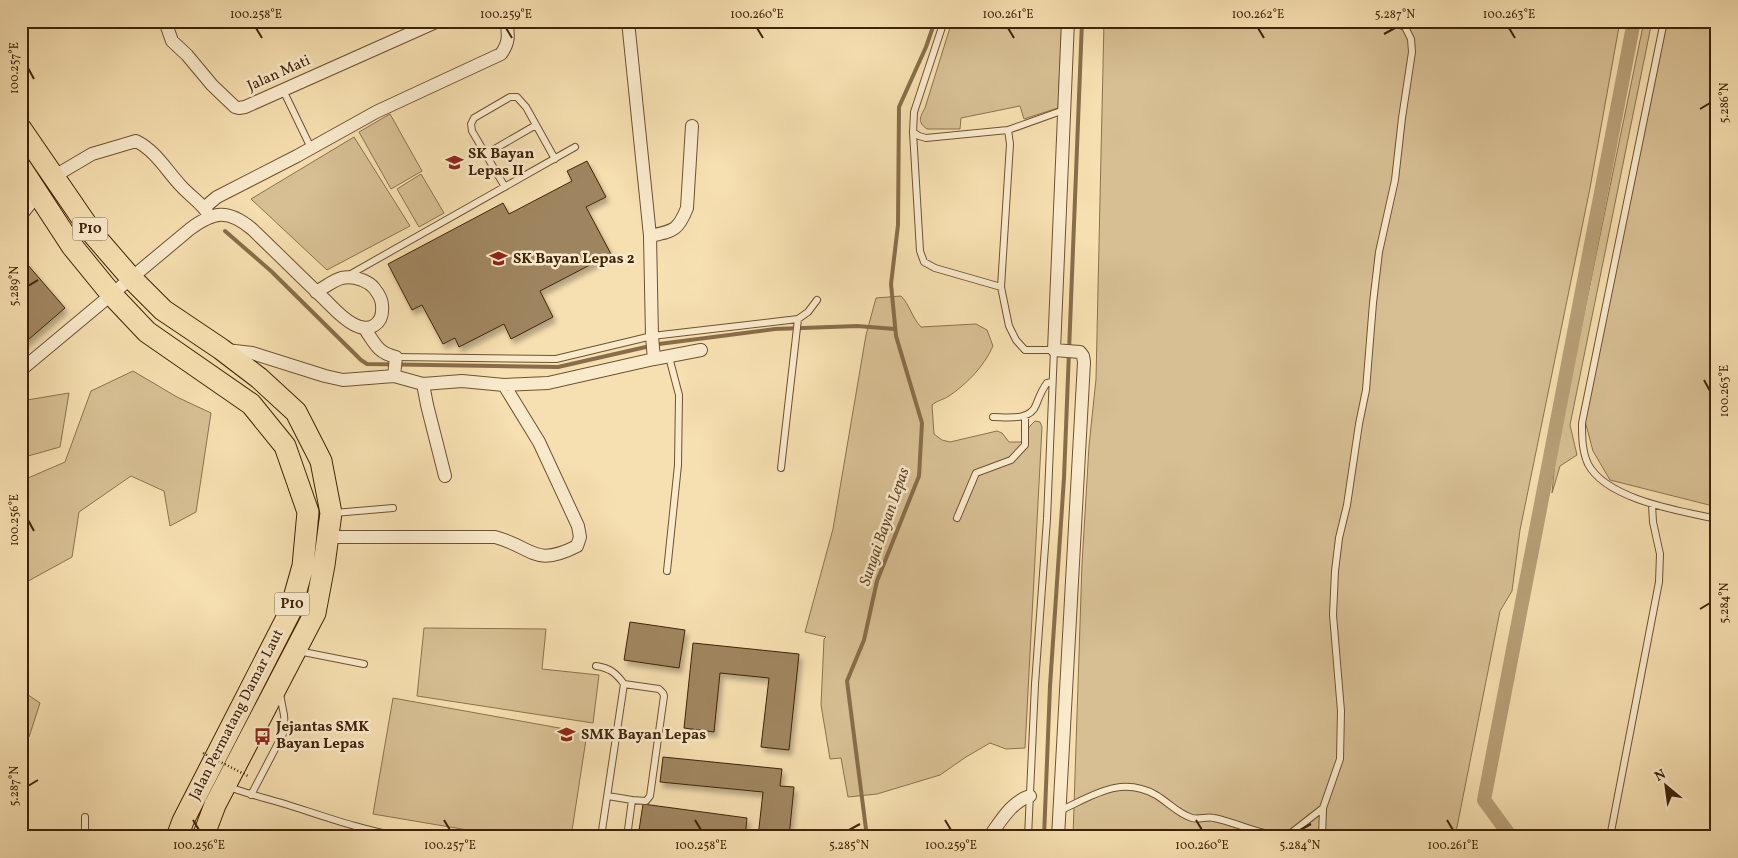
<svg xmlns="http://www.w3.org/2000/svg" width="1738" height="858" font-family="Vollkorn,serif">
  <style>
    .green { fill: #d7bf93; stroke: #8c714d }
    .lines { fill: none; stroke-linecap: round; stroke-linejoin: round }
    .stream { stroke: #886d4a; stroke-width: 4 }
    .canal { stroke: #b89f77; stroke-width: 14 }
    .building { fill: #9f855f; stroke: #402307; filter: url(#shadow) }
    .service-casing { stroke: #6e5231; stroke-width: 8 }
    .minor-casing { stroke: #6e5231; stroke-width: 14 }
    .trunk-casing { stroke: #402307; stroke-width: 23 }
    .service { stroke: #f9eacc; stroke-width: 6 }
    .minor { stroke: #f9eacc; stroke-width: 12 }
    .trunk { stroke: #f6dfb0; stroke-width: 21 }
    .path-bridge { stroke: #402307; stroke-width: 2.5; stroke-dasharray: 1 2.5; stroke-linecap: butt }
    .ticks { fill: none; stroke: #402307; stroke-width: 2 }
    .labels { text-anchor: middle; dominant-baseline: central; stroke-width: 5; stroke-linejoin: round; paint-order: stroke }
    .shield { fill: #f9eacc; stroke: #785f42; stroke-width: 1 }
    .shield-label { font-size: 14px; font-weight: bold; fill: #402307 }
    .street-label { font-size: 15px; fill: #402307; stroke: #f9eacc }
    .poi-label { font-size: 15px; font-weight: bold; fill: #402307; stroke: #f9eacc; text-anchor: start }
    .water-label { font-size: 16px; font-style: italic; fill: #644829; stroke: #f9eacc }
    .neatline { fill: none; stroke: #402307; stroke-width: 2 }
    .ticks-label { font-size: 12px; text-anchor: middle; fill: #402307 }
  </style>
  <defs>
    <filter id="shadow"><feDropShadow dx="3" dy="5" stdDeviation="2.5" flood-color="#0004"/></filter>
  </defs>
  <rect width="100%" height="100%" fill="#f6dfb0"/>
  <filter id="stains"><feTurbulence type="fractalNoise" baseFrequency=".004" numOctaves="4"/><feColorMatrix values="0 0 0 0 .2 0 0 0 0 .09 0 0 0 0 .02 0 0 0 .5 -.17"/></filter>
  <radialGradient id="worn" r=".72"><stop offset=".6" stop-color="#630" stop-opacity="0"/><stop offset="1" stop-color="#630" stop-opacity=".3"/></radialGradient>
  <path class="green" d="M952,21h110l-4,87 -34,11 -4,-13 -59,12 -1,11h-33c-10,-7 -7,-12 -2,-21z
    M1104,21h516l-30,167 -70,342 -8,61 -12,20 -45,226h-382l9,-273 7,-118 7,-67z
    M1644,21h8l-82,404 7,30 -17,11 -8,27 4,-43z
    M1667,21h50v486l-107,-27 -17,-29 -8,-30 17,-94z
    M390,114l32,57 -31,18 -32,-57z
    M354,137l56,89 -83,44 -76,-71z
    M421,174l23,39 -25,14 -22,-38z
    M901,296c9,9 11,22 20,31l55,-3 11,6 6,16c-9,20 -25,37 -44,50 -6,4 -11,4 -17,9l2,29 8,6 8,2 47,-11 5,2 7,9h12l9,-16 5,-5 5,1 2,5 -17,321 -19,1 -16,-6 -24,14 -26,18 -63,19 -29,3 -7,-39 -11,1 -9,-54 3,-66 2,-2 -21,-5 28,-103 33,-194 10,-37z
    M133,371l44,26 34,16 -15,99 -26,14 -6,-35 -33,-15 -52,36 -7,45 -51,28v-104l44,-19 26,-71z
    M69,393l-9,54 -39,11v-57z
    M424,628l122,1 -4,40 57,6 -6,48 -176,-27z
    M21,690l19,13 -11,34 -8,2z
    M393,698l194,35 -16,104h-62l-136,-23z"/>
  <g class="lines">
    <path class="stream" d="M225,231l46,40 90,89 6,4 191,3 101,-23 116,-15 82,-3 38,3
      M867,837l-20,-156 17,-41 13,-59 42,-105 3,-53 -26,-87 -5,-52 7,-59 1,-118 27,-60 9,-26
      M1044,837l6,-151 14,-208 18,-457"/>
    <path class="canal" d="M1511,837l-27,-37 150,-779"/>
  </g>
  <path class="building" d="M587,161l19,36 -20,10 25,47 -71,37 13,26 -42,22 -7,-15 -45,23 -4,-9 -12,6 -21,-39 -10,5 -24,-46 115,-61 6,11 63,-33 -5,-10z
    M21,257l44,51 -44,38z
    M630,622l55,8 -6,38 -55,-8z
    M693,643l106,11 -10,96 -28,-3 8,-69 -49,-5 -6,59 -30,-4z
    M663,757l119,12 -2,17 14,1 -5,50h-31l5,-45 -103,-10z
    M643,804l104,14 -2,19h-107z"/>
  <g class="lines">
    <defs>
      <path id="service" d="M944,21l-30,91 -1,20 7,119 4,11 11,6 66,19
        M1664,21l-82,402c0,14 0,28 6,41 19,36 93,47 129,55
        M283,90l28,58
        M1008,130l2,14 -9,143 8,39 7,14 9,10h29l-7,169 -12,165 -7,153
        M913,132l6,4 7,2 82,-8 56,-20
        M486,154l50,-29
        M505,187l-33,-56 -1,-7 3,-6 36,-21h7l9,10 29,52
        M349,275l226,-128
        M396,357l160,2 96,-23 146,-17 10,-7 9,-12
        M993,417c15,0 37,4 43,-12 3,-8 6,-16 11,-22l5,-1
        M781,468l17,-149
        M334,513l59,-5
        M957,518l19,-45 35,-13 14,-15v-29
        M667,571l11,-106 1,-70 -10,-38
        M298,651l66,13
        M596,666c14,2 20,7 28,18l-23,153
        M624,684l35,5 4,4 1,3 -14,100 -4,5 -14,-1 -5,37
        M229,787c19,7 39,12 59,18 38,12 74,25 114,32
        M251,795l34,-65 -1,-15 -4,-21
        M608,796l24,4
        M1059,811c34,-15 61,-36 97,-16 12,7 22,19 36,23 7,2 15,-2 22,0 24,5 46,17 71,19
        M85,817v14l3,6
        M1286,837l37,-29
        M1322,837l1,-29 17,-49 1,-48 -8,-96 2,-44 4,-33 8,-33 12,-81 7,-34 7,-87 6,-51 16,-72 7,-62 10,-66 -1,-13 -6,-12 -13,-6
        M1610,837l49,-255 1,-28 -7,-32 -1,-17"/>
      <path id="minor" d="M165,21l7,20 15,14 25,30 23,22 4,1 6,-1 193,-86
        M628,21l22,215 2,100 2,23
        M53,177l39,-23 44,-13c20,10 30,29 45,45 9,10 21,17 28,29
        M205,207l12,-10 80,-41 79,-44 125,-58c8,-11 8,-19 5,-33
        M21,215l17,-21
        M650,236c23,-5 28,-5 37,-28l5,-82
        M365,329c10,15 13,24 31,28l-2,19
        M226,350l26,3 73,23 18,4 51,-4 29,8 39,-3 42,4 44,-2 106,-24 47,-9
        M21,370l169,-141c24,-18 38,-20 62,0 23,22 46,45 69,67 10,9 19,21 32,28 16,9 31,1 29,-19 0,-6 -4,-12 -8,-17 -4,-5 -7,-6 -12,-8 -21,-8 -28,2 -46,12
        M423,384l4,21 18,71
        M328,537h167c38,10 39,31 82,9l3,-9 -2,-11 -39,-84 -35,-57
        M989,837c12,-16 22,-35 41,-41
        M1058,837l26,-475 -1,-6 -3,-4 -26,-2 14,-329"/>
      <path id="trunk" d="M21,129l72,105 38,44 32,32 58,39 38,29 37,34 25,49 10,52 -7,52 -9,48 -100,192 -12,32
        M21,168l51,78 40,49 35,37 104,72 34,42 23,66 -5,54 -13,46 -107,209 -6,16"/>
    </defs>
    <use href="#service" class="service-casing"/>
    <use href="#minor" class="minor-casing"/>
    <use href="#trunk" class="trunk-casing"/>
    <use href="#service" class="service"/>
    <use href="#minor" class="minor"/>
    <use href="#trunk" class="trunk"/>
    <path class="path-bridge" d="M203,753l45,23"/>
  </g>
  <path class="ticks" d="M256,28l6,10M506,28l6,10M757,28l6,10M1008,28l6,10M1258,28l6,10M1509,28l6,10M1384,34l11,-6M28,68l6,11M1700,109l10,-6M28,286l10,-6M1704,380l6,11M28,520l6,11M1700,609l10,-6M28,786l10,-6M193,820l6,10M444,820l6,10M695,820l6,10M945,820l6,10M1196,820l6,10M1447,820l6,10M849,830l11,-6M1300,830l11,-6"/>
  <defs>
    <symbol id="school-bare" viewBox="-9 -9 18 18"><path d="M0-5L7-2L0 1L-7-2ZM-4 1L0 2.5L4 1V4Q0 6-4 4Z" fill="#8f2418" stroke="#f9eacc" stroke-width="2.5" paint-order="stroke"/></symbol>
    <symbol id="bus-bare" viewBox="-9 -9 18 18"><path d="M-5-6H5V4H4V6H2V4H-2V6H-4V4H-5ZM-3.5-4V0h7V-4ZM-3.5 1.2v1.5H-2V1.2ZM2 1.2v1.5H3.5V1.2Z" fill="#8f2418" stroke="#f9eacc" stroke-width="2.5" paint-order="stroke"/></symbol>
  </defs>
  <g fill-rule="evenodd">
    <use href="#school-bare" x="442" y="150" width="25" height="25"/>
    <use href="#school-bare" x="486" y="246" width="25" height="25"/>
    <use href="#school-bare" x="554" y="722" width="25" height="25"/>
    <use href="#bus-bare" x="250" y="724" width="25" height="25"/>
  </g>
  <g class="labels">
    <g class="shield">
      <rect x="72.5" y="217.5" width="35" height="23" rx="4"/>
      <rect x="274.5" y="592.5" width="35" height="23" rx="4"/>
    </g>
    <g class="shield-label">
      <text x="90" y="229">P10</text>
      <text x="292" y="604">P10</text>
    </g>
    <g class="street-label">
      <text transform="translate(279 74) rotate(-24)">Jalan Mati</text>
      <text transform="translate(237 715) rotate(-63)">Jalan Permatang Damar Laut</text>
    </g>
    <g class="poi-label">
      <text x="468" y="154">SK Bayan<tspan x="468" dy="17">Lepas II</tspan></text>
      <text x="513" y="259">SK Bayan Lepas 2</text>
      <text x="276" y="727">Jejantas SMK<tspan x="276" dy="17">Bayan Lepas</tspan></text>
      <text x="581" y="735">SMK Bayan Lepas</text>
    </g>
    <g class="water-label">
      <text transform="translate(885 527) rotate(-71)">Sungai Bayan Lepas</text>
    </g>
  </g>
  <rect width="1738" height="858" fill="none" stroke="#f6dfb0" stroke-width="55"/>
  <g transform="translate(1666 786) rotate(331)" stroke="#f9eacc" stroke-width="4" paint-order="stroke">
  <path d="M0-4L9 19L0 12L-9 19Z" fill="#402307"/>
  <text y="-8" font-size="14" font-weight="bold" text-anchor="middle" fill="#402307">N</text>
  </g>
  <rect x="28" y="28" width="1682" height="802" class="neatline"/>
  <g class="ticks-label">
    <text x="256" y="18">100.258°E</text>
    <text x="506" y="18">100.259°E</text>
    <text x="757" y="18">100.260°E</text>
    <text x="1008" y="18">100.261°E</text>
    <text x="1258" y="18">100.262°E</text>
    <text x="1395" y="18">5.287°N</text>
    <text x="1509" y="18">100.263°E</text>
    <text transform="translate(14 68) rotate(-90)" y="4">100.257°E</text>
    <text transform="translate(1724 103) rotate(-90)" y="4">5.286°N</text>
    <text transform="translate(14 286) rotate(-90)" y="4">5.289°N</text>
    <text transform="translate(1724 391) rotate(-90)" y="4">100.263°E</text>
    <text transform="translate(14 520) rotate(-90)" y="4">100.256°E</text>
    <text transform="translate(1724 603) rotate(-90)" y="4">5.284°N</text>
    <text transform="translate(14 786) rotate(-90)" y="4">5.287°N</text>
    <text x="199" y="849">100.256°E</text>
    <text x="450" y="849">100.257°E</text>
    <text x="701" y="849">100.258°E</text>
    <text x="849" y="849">5.285°N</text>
    <text x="951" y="849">100.259°E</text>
    <text x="1202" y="849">100.260°E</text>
    <text x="1300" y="849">5.284°N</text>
    <text x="1453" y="849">100.261°E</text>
  </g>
  <rect width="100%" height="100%" filter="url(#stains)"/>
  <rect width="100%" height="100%" fill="url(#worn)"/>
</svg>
